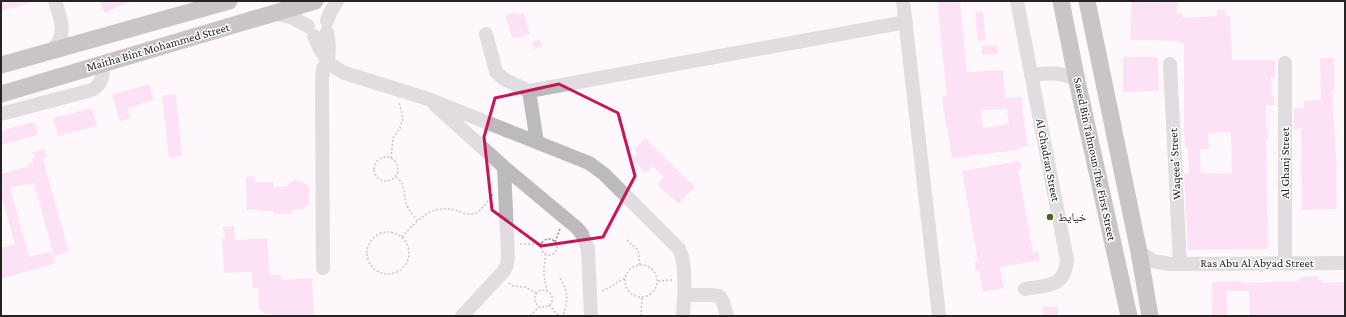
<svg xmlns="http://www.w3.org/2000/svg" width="1346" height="317" font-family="'Crimson Pro','Noto Naskh Arabic',serif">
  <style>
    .building { fill: #fdc8ed; fill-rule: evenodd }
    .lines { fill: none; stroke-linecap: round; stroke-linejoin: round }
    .path { stroke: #8b868a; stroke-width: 1.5; stroke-dasharray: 2 2; stroke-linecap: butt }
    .minor { stroke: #bdbabc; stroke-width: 14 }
    .major { stroke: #8b8689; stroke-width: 17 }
    .marked { fill: none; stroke: #c2185b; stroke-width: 3; stroke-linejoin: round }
    .poi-dot { fill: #4a6619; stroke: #fff; stroke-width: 1.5 }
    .labels { text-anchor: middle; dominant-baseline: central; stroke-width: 3; stroke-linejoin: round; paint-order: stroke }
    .street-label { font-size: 12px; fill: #262325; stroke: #fff }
    .poi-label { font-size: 12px; fill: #262325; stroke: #fff; text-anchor: start }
  </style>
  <rect width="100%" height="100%" fill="#fef7fc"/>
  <path class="building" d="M1,1h28v3l-28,7z
    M99,1h32l-26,12z
    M937,1h23l7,71 36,-2 2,28 17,-1 1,14 -1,1 6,34 -10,2v2l-52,6v1l-14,1 -5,-32h-1l-4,-29 5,-1zM1007,109l2,15 -26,4 -2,-18z
    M1132,1h45v12h5v5l35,-2v-6l8,-1v7h5l2,44h43v17h-4l1,19h2l1,9h-9v23h2v11h-2l2,110 -80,1 -4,-76h5l-1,-26h-3l-1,-13v-92h-5v-2l-49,-1zM1231,132l1,41 -31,1 -1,-25h9l-1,-16z
    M983,11l3,29 -8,1 -3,-29z
    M516,12l1,3 7,-2 6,21 -17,5 -8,-24z
    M540,40l2,7 -8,2 -2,-7z
    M997,45l1,9 -16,1 -1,-9z
    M1123,57h35l1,34 -36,1z
    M1320,58h14v33h-2l5,80h-1l1,38 -35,1 -1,-82 -7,1v-21h10v-7l17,-1z
    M149,84l5,16 -26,8 2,10 -10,3 -8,-26z
    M176,94l6,62 -13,1 -7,-61z
    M92,108l5,18 -39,10 -5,-18z
    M34,122l4,13 -37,10v-14z
    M645,138l50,49 -17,17 -21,-20 7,-7 -12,-11 -6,7 -14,-14 6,-6 -4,-3z
    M45,149l2,9 -4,1 26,93 -15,4 -20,-73 -9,3v-2l-15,4 19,69 22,-6 5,12 -55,16v-31l14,-4 -14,-49v-21l29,-8 -1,-2 4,-1 -1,-5 3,-1 -2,-5z
    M1020,161l2,8 -4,1 15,83 5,-1 2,8 -40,7 4,21 -21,4 -4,-22 -3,1 -1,-9 3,-1 -16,-90z
    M254,176l1,6h18l1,5 13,-1 5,-5h10l7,6v17l-7,5 -10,1 -1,4h-17v-3h-16v-2l-11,1 -1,-33z
    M234,226l1,14 32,-2 3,37 11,-1v6l31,-2 2,36 -6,1v1h-35v-2h-9v-3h-5l-1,-23h-5l-1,-16 -28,1 -2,-34h3l-2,-12z
    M1318,276v4h5v3l22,-1v34h-95l-1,-25h-22v25h-15v-34l29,-1v2l59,-2v-4z
    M1058,306v10h-15l-1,-9z"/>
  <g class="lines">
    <path class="path" d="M374 169a12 12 0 1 1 24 0a12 12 0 1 1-24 0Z
      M391,158l2,-20 7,-10 3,-9 -4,-18
      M396,177c10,7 7,16 10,26 2,7 7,12 11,17
      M367 253a21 21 0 1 1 42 0a21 21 0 1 1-42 0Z
      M402,237c14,-16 29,-33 53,-27 6,2 14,6 21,3 7,-4 12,-13 17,-19
      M541 247a8 8 0 1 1 16 0a8 8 0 1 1-16 0Z
      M627,240l11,10 2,15
      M555,242l5,-13
      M520,244h22
      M546,254l-2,13v9l3,14
      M625 281a16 16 0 1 1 32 0a16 16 0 1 1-32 0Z
      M560,278c9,16 8,20 3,38
      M658,281l14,-1
      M509,283l4,3 12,1 11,6
      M602,291c9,-3 14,-10 23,-12
      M549,305l10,11
      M530,316l9,-9h7l6,-4v-7c-3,-6 -8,-7 -14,-5l-3,5v6l4,5
      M641,316l1,-19"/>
    <path class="minor" d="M903,1l36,315
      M1017,1l50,259c-2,28 -20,25 -42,29
      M274,13l19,5 15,8
      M327,21l3,-8 7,-12
      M327,32l2,14 -1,18
      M486,34l10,38 8,7 25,12 377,-69
      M314,36l6,13 8,12
      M52,50c16,-16 9,-30 3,-49
      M328,64c6,1 11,7 17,9l83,26 161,64 15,11 75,75c8,15 5,49 4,67
      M1170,64l10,200
      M1031,75c17,-2 31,-4 46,6
      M529,91l8,51
      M435,105l69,62 73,61 5,6 6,15 3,67
      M1,114l91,-24c11,-6 11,-16 12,-27
      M1139,252l14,9 17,3 175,-1
      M1285,263v-200
      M323,268l-1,-188 1,-12 5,-4
      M684,295h27l8,1 4,6 4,14
      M462,316l41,-44 4,-7 1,-9 -4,-89"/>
    <path class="major" d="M1061,1l16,80 52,235
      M1087,1l52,251 11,64
      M1,65l228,-64
      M1,94l314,-93"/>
  </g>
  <path d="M0 0H1346V317H0ZM559,84l59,29 17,63 -32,61 -62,9 -49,-36 -8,-73 11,-39z" fill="#fef7fc" fill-opacity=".55" fill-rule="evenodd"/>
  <path class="marked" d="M559,84l59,29 17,63 -32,61 -62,9 -49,-36 -8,-73 11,-39z"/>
  <circle class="poi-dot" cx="1050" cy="217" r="4"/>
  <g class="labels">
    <g class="street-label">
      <text transform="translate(158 47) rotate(-16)">Maitha Bint Mohammed Street</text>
      <text transform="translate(1095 159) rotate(78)">Saeed Bin Tahnoun The First Street</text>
      <text transform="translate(1048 160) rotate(79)">Al Ghadran Street</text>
      <text transform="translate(1285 163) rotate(-90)">Al Ghanj Street</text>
      <text transform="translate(1175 164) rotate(-93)">Waqeea' Street</text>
      <text x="1257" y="263">Ras Abu Al Abyad Street</text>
    </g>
    <g class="poi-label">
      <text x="1058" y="217">خيايط</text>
    </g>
  </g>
  <rect width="1346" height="317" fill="none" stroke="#262325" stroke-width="4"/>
</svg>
